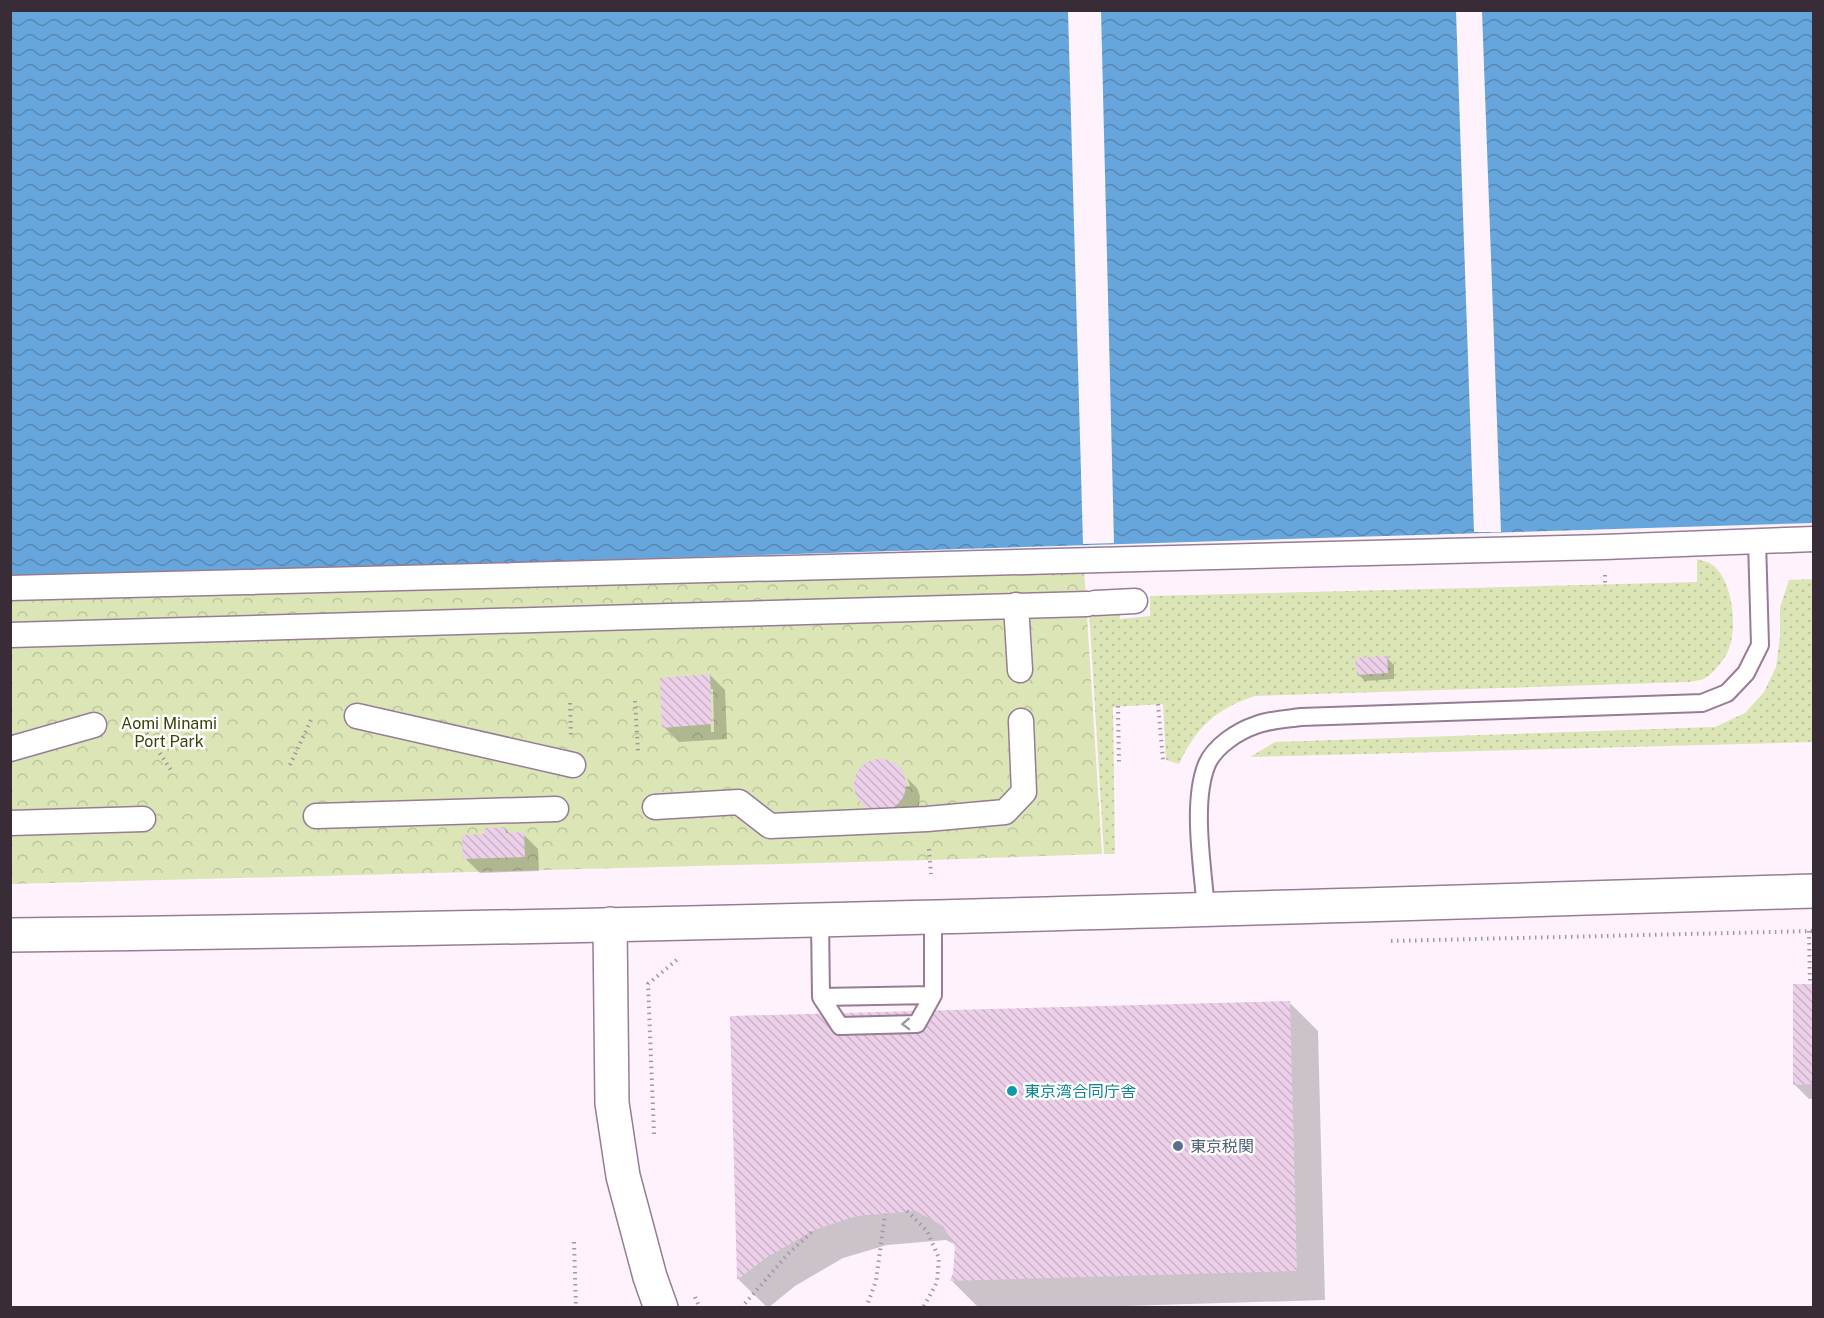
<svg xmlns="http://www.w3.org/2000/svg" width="1824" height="1318" font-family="'Public Sans','Noto Sans JP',sans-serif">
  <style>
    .grass { fill: url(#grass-dots) }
    .forest { fill: url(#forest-crowns) }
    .water { fill: url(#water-waves) }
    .pier { fill: #fef3fd }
    .shadow { fill: #0003; fill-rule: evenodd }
    .building { fill: url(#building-back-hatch) }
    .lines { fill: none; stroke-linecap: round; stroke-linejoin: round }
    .service-casing { stroke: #977d94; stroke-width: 20 }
    .pedestrian-casing { stroke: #977d94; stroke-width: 27 }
    .tertiary-casing { stroke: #977d94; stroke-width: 36 }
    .path { stroke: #a398a2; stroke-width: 4; stroke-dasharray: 1.5 4.5; stroke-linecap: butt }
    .service { stroke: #fff; stroke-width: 16 }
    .pedestrian { stroke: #fff; stroke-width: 24 }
    .tertiary { stroke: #fff; stroke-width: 33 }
    .oneway { stroke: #9c969b }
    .culture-dot { fill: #0f9aa8; stroke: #fff; stroke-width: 2 }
    .service-dot { fill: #5c6f8a; stroke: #fff; stroke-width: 2 }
    .labels { text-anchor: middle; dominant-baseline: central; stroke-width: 5; stroke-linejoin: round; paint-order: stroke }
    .park-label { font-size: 16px; fill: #3a4305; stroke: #fff }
    .culture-label { font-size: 16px; fill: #0d838f; stroke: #fff; text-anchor: start }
    .service-label { font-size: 16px; fill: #4e5e75; stroke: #fff; text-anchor: start }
  </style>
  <defs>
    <pattern id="grass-dots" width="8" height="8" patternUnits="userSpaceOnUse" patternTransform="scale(1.5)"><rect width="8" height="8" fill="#dbe5b5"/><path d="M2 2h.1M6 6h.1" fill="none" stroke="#bdc59c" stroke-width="1.8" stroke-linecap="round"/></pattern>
    <pattern id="forest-crowns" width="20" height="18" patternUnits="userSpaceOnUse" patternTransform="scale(1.5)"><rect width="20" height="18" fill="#dbe5b5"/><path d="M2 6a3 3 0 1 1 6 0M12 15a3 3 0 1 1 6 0" fill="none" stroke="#bdc59c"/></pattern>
    <pattern id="water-waves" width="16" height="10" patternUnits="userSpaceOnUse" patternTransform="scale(1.5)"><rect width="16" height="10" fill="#67a6dc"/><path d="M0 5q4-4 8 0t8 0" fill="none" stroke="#5688b3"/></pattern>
    <pattern id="building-back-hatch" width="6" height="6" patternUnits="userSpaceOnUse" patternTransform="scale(1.5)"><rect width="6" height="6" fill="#eccfe9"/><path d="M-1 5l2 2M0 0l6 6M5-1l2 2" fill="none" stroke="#cbb2c8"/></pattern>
  </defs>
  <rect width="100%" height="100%" fill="#fef3fd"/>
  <path class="grass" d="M1697,559c5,2 13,3 17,7 19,17 24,62 14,85 -3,8 -13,20 -21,26 -4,3 -12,4 -18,5l-434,14c-39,13 -58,30 -76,68l-13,-4 -3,-56 -50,3 2,147h-11l-15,-244 30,-3 1,12 30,-3v-20l547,-14z
    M1813,579v163l-563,15 25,-15 440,-15 30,-14 19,-21 12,-25 4,-30v-30l9,-27z"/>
  <path class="forest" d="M1084,568l18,286 -172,6 -919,24 -1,-298z"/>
  <path class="water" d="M10,11h1803v512l-1802,55z"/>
  <path class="pier" d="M1101,11l13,532 -31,1 -15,-533z
    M1456,11h26l19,521h-27z"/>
  <path class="shadow" d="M1387,658l7,7v14l-29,2 -7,-7z
    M710,675l15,15 2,49 -48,3 -15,-15zM710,689h3l1,43h-3z
    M882,761l7,1 15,13h-2l5,12 3,-1 -3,-8 10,10 3,8 -2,16 -41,4 -15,-15 -4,-7 -2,-8 5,-15 6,-6z
    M505,829l5,5h13l15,15 1,22 -59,2 -15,-15 21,-23z
    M1814,985v114h-5l-15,-15z
    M1289,1002l29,29 7,269 -269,8h-77l-27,-27 3,-7 1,-29 -10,-5 -59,5 -44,13 -48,28 -27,22 -29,-28 -7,-263z"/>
  <path class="building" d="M1387,656l1,17 -31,2 -2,-17z
    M710,674l2,50 -50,4 -2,-50z
    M854 785a26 26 0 1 1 52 0a26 26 0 1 1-52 0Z
    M484,828h22v5l18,-1 1,25 -62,2 -1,-24 22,-1z
    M1793,984h21v100l-21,1z
    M1290,1001l7,270 -347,10 3,-8 2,-26 -12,-21 -27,-15 -59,5 -43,14 -48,28 -29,22 -7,-264z"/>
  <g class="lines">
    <defs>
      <path id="service" d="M1206,910c-3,-41 -15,-108 1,-146 8,-18 31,-33 49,-39 13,-5 31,-6 45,-8l401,-14 25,-10 19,-20 14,-28 -3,-104
        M820,920l1,77 19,29 77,-2 16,-29v-78
        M821,997l112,-2"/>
      <path id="pedestrian" d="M10,588l1594,-41 210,-8
        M1095,603l40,-2
        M1016,605l4,65
        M10,635l1077,-31
        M357,716l216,49
        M10,749l84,-24
        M655,807l84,-5 31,24 157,-7 78,-7 19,-20 -3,-71
        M316,816l240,-7
        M10,823l133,-4"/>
      <path id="tertiary" d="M610,924l2,179 11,73 27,101 11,31
        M10,935c602,-7 1203,-25 1804,-44"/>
    </defs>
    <use href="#service" class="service-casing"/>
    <use href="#pedestrian" class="pedestrian-casing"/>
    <use href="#tertiary" class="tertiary-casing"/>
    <path class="path" d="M1605,575v9
      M635,701l3,50
      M570,703l1,33
      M1158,704l5,56
      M1118,706l1,56
      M140,723l31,47
      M290,765l22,-47
      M929,849l2,25
      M1809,931l1,53
      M1391,941l423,-10
      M654,1134l-6,-150 31,-26
      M907,1211l20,20 12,27 -2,24 -14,26
      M574,1242l2,66
      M1812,1267h2
      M695,1297l5,11
      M741,1308l47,-54 26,-24
      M866,1308l10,-27 9,-67"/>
    <use href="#service" class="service"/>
    <use href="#pedestrian" class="pedestrian"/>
    <use href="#tertiary" class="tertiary"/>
  </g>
  <defs><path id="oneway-chevron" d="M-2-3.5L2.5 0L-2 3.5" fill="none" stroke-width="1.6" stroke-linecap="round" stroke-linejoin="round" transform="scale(1.5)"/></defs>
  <use class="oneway" href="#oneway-chevron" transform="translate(906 1024) rotate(178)"/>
  <circle class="culture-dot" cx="1012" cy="1091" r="6"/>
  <circle class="service-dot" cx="1178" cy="1146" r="6"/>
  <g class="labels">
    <g class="park-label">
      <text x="169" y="723">Aomi Minami<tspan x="169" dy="18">Port Park</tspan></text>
    </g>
    <g class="culture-label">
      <text x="1024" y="1091">東京湾合同庁舎</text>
    </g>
    <g class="service-label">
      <text x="1190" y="1146">東京税関</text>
    </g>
  </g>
  <rect width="1824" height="1318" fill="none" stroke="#382d37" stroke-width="24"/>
</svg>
